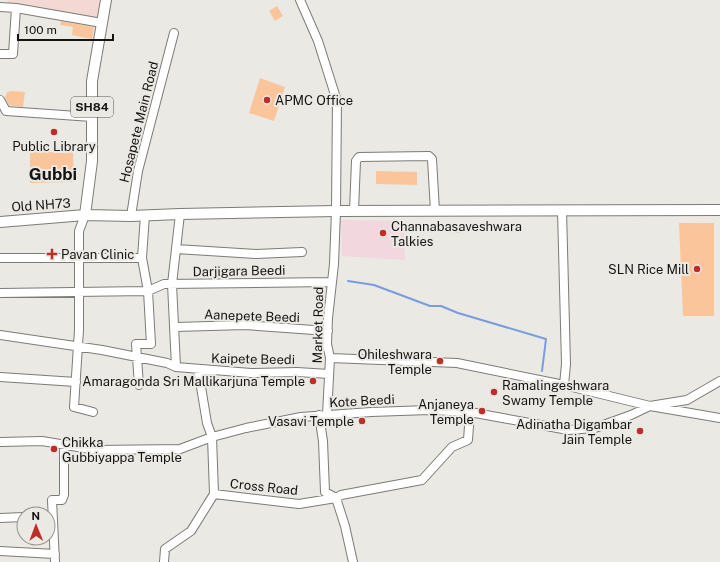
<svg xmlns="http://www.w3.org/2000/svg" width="720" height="562" font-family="'Public Sans',sans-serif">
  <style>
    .commercial { fill: #f2d7de }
    .education { fill: #f3d8d4 }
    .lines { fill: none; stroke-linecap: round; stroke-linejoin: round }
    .stream { stroke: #799cde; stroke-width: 2 }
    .building { fill: #fac59a }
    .minor-casing { stroke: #7c7b76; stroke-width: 10 }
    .major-casing { stroke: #7c7b76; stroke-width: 12 }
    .minor { stroke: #fff; stroke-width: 8 }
    .major { stroke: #fff; stroke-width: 10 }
    .poi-dot { fill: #bd2e2b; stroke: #ebe9e4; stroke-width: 1.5 }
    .labels { text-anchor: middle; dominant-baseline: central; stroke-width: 4; stroke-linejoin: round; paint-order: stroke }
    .shield { fill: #ebe9e4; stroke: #545451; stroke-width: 1 }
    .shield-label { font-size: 12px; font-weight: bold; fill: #141412 }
    .poi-label { font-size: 13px; fill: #141412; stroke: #ebe9e4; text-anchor: end }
    .street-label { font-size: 13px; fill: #141412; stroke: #ebe9e4 }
    .district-label { font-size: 17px; font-weight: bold; fill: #141412; stroke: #ebe9e4 }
  </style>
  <rect width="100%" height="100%" fill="#ebe9e4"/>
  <path class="commercial" d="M341,220l63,1 1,39 -63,-4z"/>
  <path class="education" d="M8,0h92l-4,22 -88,-18z"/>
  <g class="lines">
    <path class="stream" d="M348,281l26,4 56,21h11l17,7 88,26 -4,32"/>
  </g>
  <path class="building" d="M277,6l6,10 -8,5 -6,-10z
    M61,21l33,6 -2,12 -20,-4 1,-8 -13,-2z
    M260,78l25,9 -11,34 -25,-8z
    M13,91l12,1 -2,15 -14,-2 -4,-7 2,-6z
    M30,152h43l1,30 -44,1z
    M376,171l41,1v13l-41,-1z
    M679,223h35v93h-31z
    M449,226h12v7h-12z"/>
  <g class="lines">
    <defs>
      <path id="minor" d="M300,0l18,41 19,60 -1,110 -2,53 -6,54 -1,26 3,14 -3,57
        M0,7l16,1 86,15
        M0,54h13l3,-46
        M0,100l6,11 86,6
        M562,210l4,154 -2,21
        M354,211l2,-50 3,-4 70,-1 3,3 3,52
        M85,215l-6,16v99l-5,77 19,5
        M145,215l-3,43 6,33 16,-7 167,-2
        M131,216l7,-45 36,-138
        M176,249l80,5 46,-2
        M0,258h142
        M0,293l148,-2 3,53h-15l3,41
        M175,327l70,-2 83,6
        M0,335l102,15 65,13 9,4 75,6 46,-1 32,2
        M330,358l127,5 107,22 86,21 70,12
        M176,367l-4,-83 8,-70
        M0,377l76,5
        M319,415l4,26 2,51 11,6 9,28 8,36
        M0,442l42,-1 54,9 84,-1 32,-12 34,-9 55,-11 70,-5 58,-2 41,2 98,18 27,-2 36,-13 19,-9 37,-6 33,-19
        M214,494l85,10 37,-6 5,-3 81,-15 30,-33 16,-7 2,-28
        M0,518l24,-1
        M0,551l55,3
        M55,562l-3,-62h10l2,-5v-49
        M164,562l1,-13 26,-18 23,-37 -2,-57 -5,-14 -9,-54"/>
      <path id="major" d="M85,215l7,-54v-80l14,-81
        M0,222l85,-7 46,1 49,-2 156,-3 384,-1"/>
    </defs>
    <use href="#minor" class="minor-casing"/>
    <use href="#major" class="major-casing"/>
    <use href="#minor" class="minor"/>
    <use href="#major" class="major"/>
  </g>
  <g class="poi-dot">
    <circle cx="267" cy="100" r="4"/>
    <circle cx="54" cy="132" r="4"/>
    <circle cx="383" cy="233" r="4"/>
    <path d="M50 248h4v4h4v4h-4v4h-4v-4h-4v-4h4z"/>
    <circle cx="697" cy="269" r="4"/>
    <circle cx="440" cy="361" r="4"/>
    <circle cx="313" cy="381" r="4"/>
    <circle cx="494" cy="392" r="4"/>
    <circle cx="482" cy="411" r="4"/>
    <circle cx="362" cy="421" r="4"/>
    <circle cx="640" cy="431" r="4"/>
    <circle cx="54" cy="449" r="4"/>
  </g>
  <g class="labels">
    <rect class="shield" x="71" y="97" width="42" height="20" rx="3"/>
    <g class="shield-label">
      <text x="92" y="107">SH84</text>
    </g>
    <g class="poi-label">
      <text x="275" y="100" text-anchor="start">APMC Office</text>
      <text x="54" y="146" text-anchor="middle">Public Library</text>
      <text x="391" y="226" text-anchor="start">Channabasaveshwara<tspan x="391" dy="15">Talkies</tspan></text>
      <text x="61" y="254" text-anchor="start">Pavan Clinic</text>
      <text x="689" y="269">SLN Rice Mill</text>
      <text x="432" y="354">Ohileshwara<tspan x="432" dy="15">Temple</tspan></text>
      <text x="305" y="381">Amaragonda Sri Mallikarjuna Temple</text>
      <text x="502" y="385" text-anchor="start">Ramalingeshwara<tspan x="502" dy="15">Swamy Temple</tspan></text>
      <text x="474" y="404">Anjaneya<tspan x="474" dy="15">Temple</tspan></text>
      <text x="354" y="421">Vasavi Temple</text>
      <text x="632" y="424">Adinatha Digambar<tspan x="632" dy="15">Jain Temple</tspan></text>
      <text x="62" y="442" text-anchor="start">Chikka<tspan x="62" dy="15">Gubbiyappa Temple</tspan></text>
    </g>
    <g class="street-label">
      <text transform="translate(139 122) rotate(-76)">Hosapete Main Road</text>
      <text transform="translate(41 205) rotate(-4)">Old NH73</text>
      <text transform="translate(239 271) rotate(-1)">Darjigara Beedi</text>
      <text transform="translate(252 316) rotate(2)">Aanepete Beedi</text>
      <text transform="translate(318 325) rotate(-89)">Market Road</text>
      <text transform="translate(253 359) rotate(1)">Kaipete Beedi</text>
      <text transform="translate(362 401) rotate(-3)">Kote Beedi</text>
      <text transform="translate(264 487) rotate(6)">Cross Road</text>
    </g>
    <g class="district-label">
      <text x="53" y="174">Gubbi</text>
    </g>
  </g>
  <g transform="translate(36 526) rotate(359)"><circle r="19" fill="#ebe9e4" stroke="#959490"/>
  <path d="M0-3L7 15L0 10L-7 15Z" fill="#bd2e2b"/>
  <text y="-6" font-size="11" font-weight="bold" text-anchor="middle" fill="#141412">N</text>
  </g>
  <path d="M18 34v6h95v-6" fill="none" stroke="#141412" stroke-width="2"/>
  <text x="24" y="34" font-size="12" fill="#141412" stroke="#ebe9e4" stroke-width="3" paint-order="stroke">100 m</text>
</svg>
